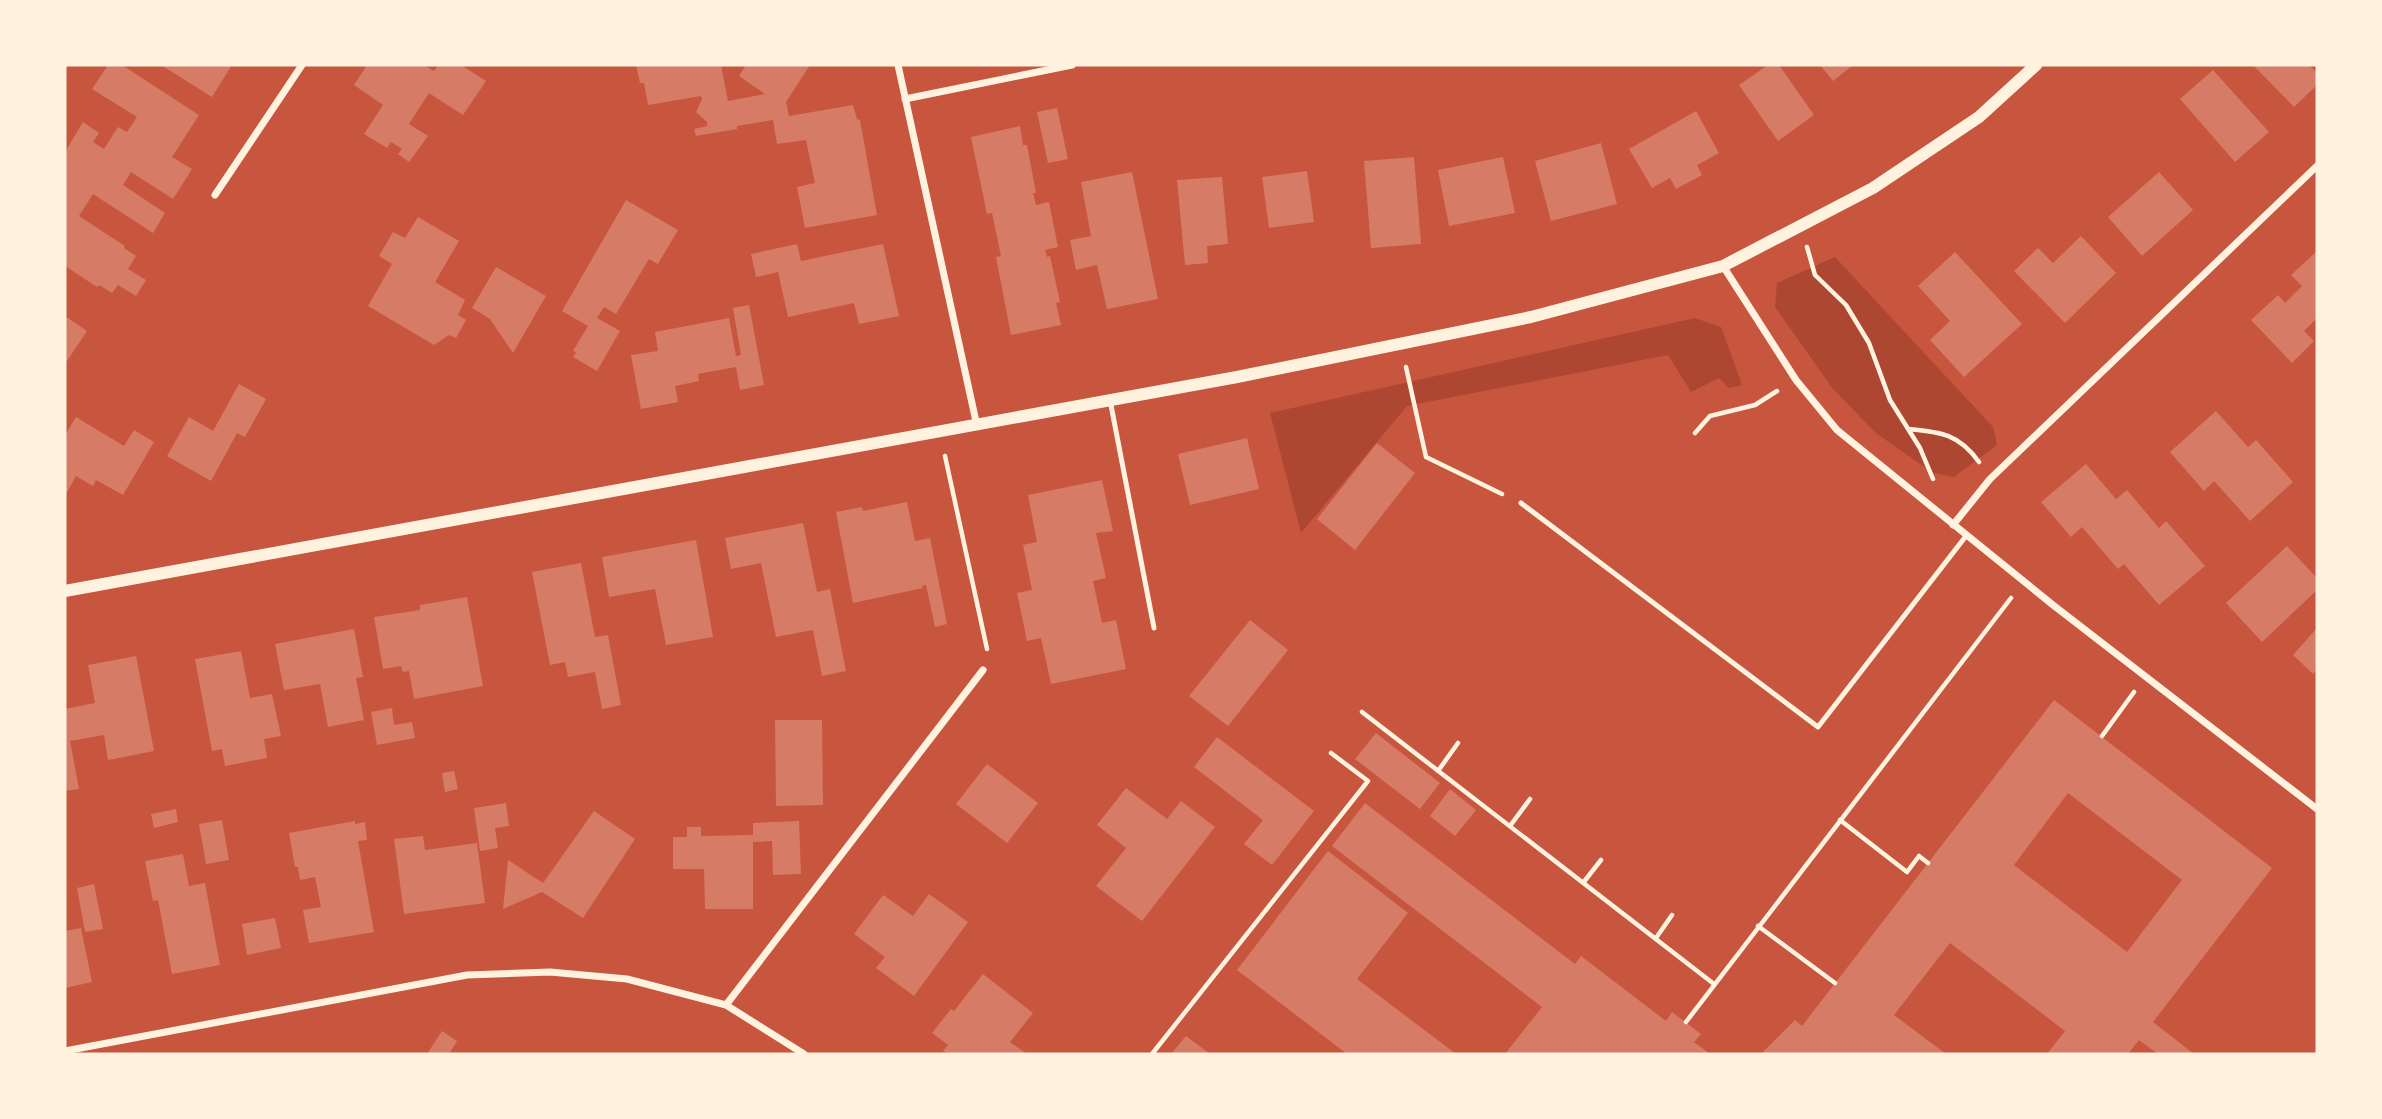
<svg xmlns="http://www.w3.org/2000/svg" width="2382" height="1119" font-family="Manrope,sans-serif">
  <style>
    .green { fill: #ae4732 }
    .building { fill: #d67c66; fill-rule: evenodd }
    .lines { fill: none; stroke-linecap: round; stroke-linejoin: round }
    .path { stroke: #fff3e0; stroke-width: 4.5 }
    .service { stroke: #fff3e0; stroke-width: 5 }
    .minor { stroke: #fff3e0; stroke-width: 7 }
    .tertiary { stroke: #fff3e0; stroke-width: 12 }
  </style>
  <rect width="100%" height="100%" fill="#c8553d"/>
  <path class="green" d="M1835,257l158,170 4,18 -43,32 -21,-4 -57,-40 -43,-44 -58,-82 2,-24z
    M1695,318l26,9 21,58 -13,3 -10,-10 -28,14 -23,-37 -261,51 -106,127 -31,-120z"/>
  <path class="building" d="M108,65h14l77,50 -27,42 20,12 -19,30 -42,-27 -8,13 42,28 -12,20 -60,-39 -14,22 46,30 -1,2 12,8 -8,13 18,11 -10,16 -18,-11 -6,8 -13,-8 -2,2 -32,-21v-114l18,-30 16,11 -6,9 11,7 14,-22 9,5 10,-15 -45,-28z
    M161,65h71l-20,32z
    M367,65h57l10,6 4,-6h23l25,16 -23,34 -34,-22 -20,31 19,12 -19,26 -11,-8 4,-5 -11,-7 -4,6 -23,-14 19,-29 -29,-20z
    M636,65h85l7,36 37,-7 -26,-18 7,-11h64l-24,37 3,14 64,-11 4,14 3,1 17,95 -72,13 -8,-41 18,-4 -9,-43 -29,4 -4,-24 -36,6v3l-41,7 -2,-7 13,-3v-4l-11,-10 6,-13 -1,-3 -53,9 -4,-22h-4z
    M1768,65h11l35,50 -36,26 -39,-56z
    M1820,65h33l-20,16z
    M2253,65h56l8,8v12l-23,22z
    M2213,70l56,62 -34,30 -55,-63z
    M1057,108l11,51 -20,4 -11,-51z
    M1696,111l23,42 -22,12 5,10 -26,14 -6,-11 -18,10 -23,-39z
    M1020,126l3,19h4l9,48h-3l3,12 13,-3 9,45 -13,3 2,7 3,-1 10,46 -4,1 5,22 -50,10 -15,-78 5,-1 -9,-43 -5,1 -16,-77z
    M1601,143l16,61 -66,17 -16,-60z
    M1414,157l7,87 -50,4 -7,-87z
    M1503,157l12,56 -66,13 -11,-56z
    M1307,171l7,51 -45,6 -7,-51z
    M1132,172l26,127 -51,10 -10,-44 -21,5 -6,-30 21,-4 -10,-54z
    M2159,172l34,38 -51,46 -34,-39z
    M1222,177l6,67 -21,2 1,17 -23,2 -8,-85z
    M626,200l52,30 -20,34 -9,-5 -33,55 -12,-7 -7,11 23,13 -23,40 -24,-14 3,-5 -3,-1 15,-25 -26,-15z
    M418,217l41,24 -24,41 30,18 -7,15 8,5 -10,18 -7,-3 -15,10 -66,-39 24,-42 -13,-8 14,-24 12,6z
    M2081,236l35,37 -51,50 -51,-52 24,-23 15,15z
    M797,244l4,17 82,-17 16,72 -40,8 -5,-21 -66,14 -10,-45 -22,5 -5,-23z
    M2317,251v67l-13,13 10,10 -22,22 -41,-43 27,-25 7,8 17,-17 -11,-11z
    M1955,252l67,72 -58,53 -34,-37 20,-19 -32,-35z
    M496,267l50,29 -33,57 -23,-34 -18,-11z
    M749,305l15,80 -24,5 -4,-23 -38,7 1,7 -24,5 3,16 -37,7 -10,-54 27,-4 -3,-19 74,-14 7,38 5,-1 -8,-47z
    M65,316l22,15 -22,33z
    M239,384l27,15 -21,38 -8,-4 -26,48 -44,-25 22,-39 24,14z
    M2216,411l32,36 8,-7 37,42 -43,39 -36,-40 -10,10 -34,-39z
    M76,417l48,29 10,-16 20,12 -31,53 -27,-15 -3,6 -17,-10 -11,20v-61z
    M1247,438l12,51 -69,16 -12,-51z
    M1377,443l38,30 -60,77 -38,-31z
    M2086,464l30,35 11,-9 32,38 7,-7 39,45 -46,39 -35,-41 -6,5 -36,-42 -11,10 -30,-35z
    M1102,480l11,51 -17,2 10,45 -13,3 9,42 14,-3 10,49 -75,15 -10,-46 -14,3 -10,-48 15,-3 -9,-45 14,-3 -9,-47z
    M907,502l8,39 15,-3 17,86 -12,3 -9,-42 -4,1 1,2 -70,15 -17,-91 26,-5 1,4z
    M803,523l14,69 13,-3 16,82 -24,5 -9,-46 -37,7 -15,-74 -30,6 -6,-31z
    M696,540l17,97 -47,8 -11,-56 -46,8 -7,-40z
    M2287,546l30,32v12l-55,52 -36,-39z
    M581,563l14,74 13,-2 13,70 -19,4 -7,-37 -27,5 -3,-15 -15,3 -18,-93z
    M467,597l16,89 -69,13 -5,-28 -6,1 -2,-6 -18,3 -9,-52 46,-7v-5z
    M1250,620l38,30 -60,76 -39,-30z
    M2317,628v41l-4,5 -20,-19z
    M354,629l9,48 -7,1 8,42 -36,7 -8,-43 -36,6 -9,-46z
    M241,651l9,47 22,-4 9,42 -17,3 3,19 -42,8 -3,-17 -10,2 -17,-92z
    M136,656l18,95 -46,9 -4,-25 -34,6 9,48 -14,2v-82l30,-6 -7,-38z
    M2054,700l218,168 -119,154 41,32h-36l-19,-14 -11,14h-81l18,-23 -115,-88 -56,72 52,39h-185l34,-34 7,6zM2068,793l114,87 -55,72 -113,-87z
    M392,708l2,17 18,-3 3,16 -38,7 -6,-33z
    M775,720h47l1,85 -47,1z
    M1376,733l64,50 -20,26 -65,-50z
    M1217,737l97,74 -42,54 -28,-21 19,-24 -69,-53z
    M987,764l51,39 -31,40 -51,-39z
    M454,771l4,18 -13,3 -3,-19z
    M1126,788l41,31 14,-18 34,26 -73,94 -46,-35 30,-38 -29,-23z
    M1450,789l26,21 -21,26 -25,-20z
    M506,803l3,23 -14,2 3,20 -18,3 -6,-43z
    M1365,803l210,161 6,-8 85,65 6,-9 29,22 -7,8 16,12h-205l37,-47 -210,-161z
    M176,809l2,13 -24,6 -3,-14z
    M594,811l41,28 -52,79 -41,-26 -39,17 5,-49 35,23z
    M222,820l7,40 -23,4 -7,-40z
    M355,821v3l10,-2 2,18 -9,1 16,91 -65,11 -6,-33 18,-3 -6,-30 -15,3 -2,-13h-3l-6,-34z
    M799,821l2,53 -28,1 -1,-34 -19,1v67h-48l-1,-40h-31v-32h14v-10h14v9l52,-1v-12z
    M423,836l2,14 52,-7 8,60 -81,11 -10,-75z
    M1328,851l80,62 -51,66 99,75h-109l-110,-84z
    M183,854l6,32 16,-3 15,82 -48,9 -14,-74 -5,1 -8,-40z
    M94,884l9,45 -18,3 -8,-44z
    M929,894l39,28 -54,74 -38,-28 9,-11 -31,-23 29,-39 30,21z
    M275,918l6,30 -34,7 -5,-31z
    M81,928l11,54 -27,6v-57z
    M983,974l50,39 -23,29 17,12h-79l-5,-3 5,-6 -16,-12 19,-24 3,2z
    M442,1031l15,10 -8,13h-22z
    M1186,1036l24,18h-39z"/>
  <g class="lines">
    <path class="path" d="M1807,247l8,28 31,30 23,38 21,57 30,48 13,31
      M1406,367l20,90 76,37
      M1909,429c32,3 50,5 70,33
      M1695,433l15,-17 45,-11 22,-14
      M945,456l42,193
      M1362,712l352,272
      M2102,736l32,-44
      M1438,771l20,-28
      M1840,820l67,52 12,-16 9,7
      M1510,826l20,-27
      M1583,883l18,-23
      M1758,926l77,57
      M1656,938l16,-23
      M1686,1022l325,-424
      M1152,1054l216,-273 -37,-28"/>
    <path class="service" d="M1110,400l44,228
      M1521,503l297,224 148,-191"/>
    <path class="minor" d="M898,65l79,361
      M905,99l167,-34
      M215,195l87,-130
      M1723,266l73,114 41,50 216,175 264,204
      M1953,525l37,-46 327,-313
      M726,1005l257,-335
      M65,1051l402,-76 83,-3 77,7 99,26 78,49"/>
    <path class="tertiary" d="M65,591l1172,-214 294,-60 192,-51 150,-78 106,-71 57,-52"/>
  </g>
  <rect width="2382" height="1119" fill="none" stroke="#fff3e0" stroke-width="133"/>
</svg>
